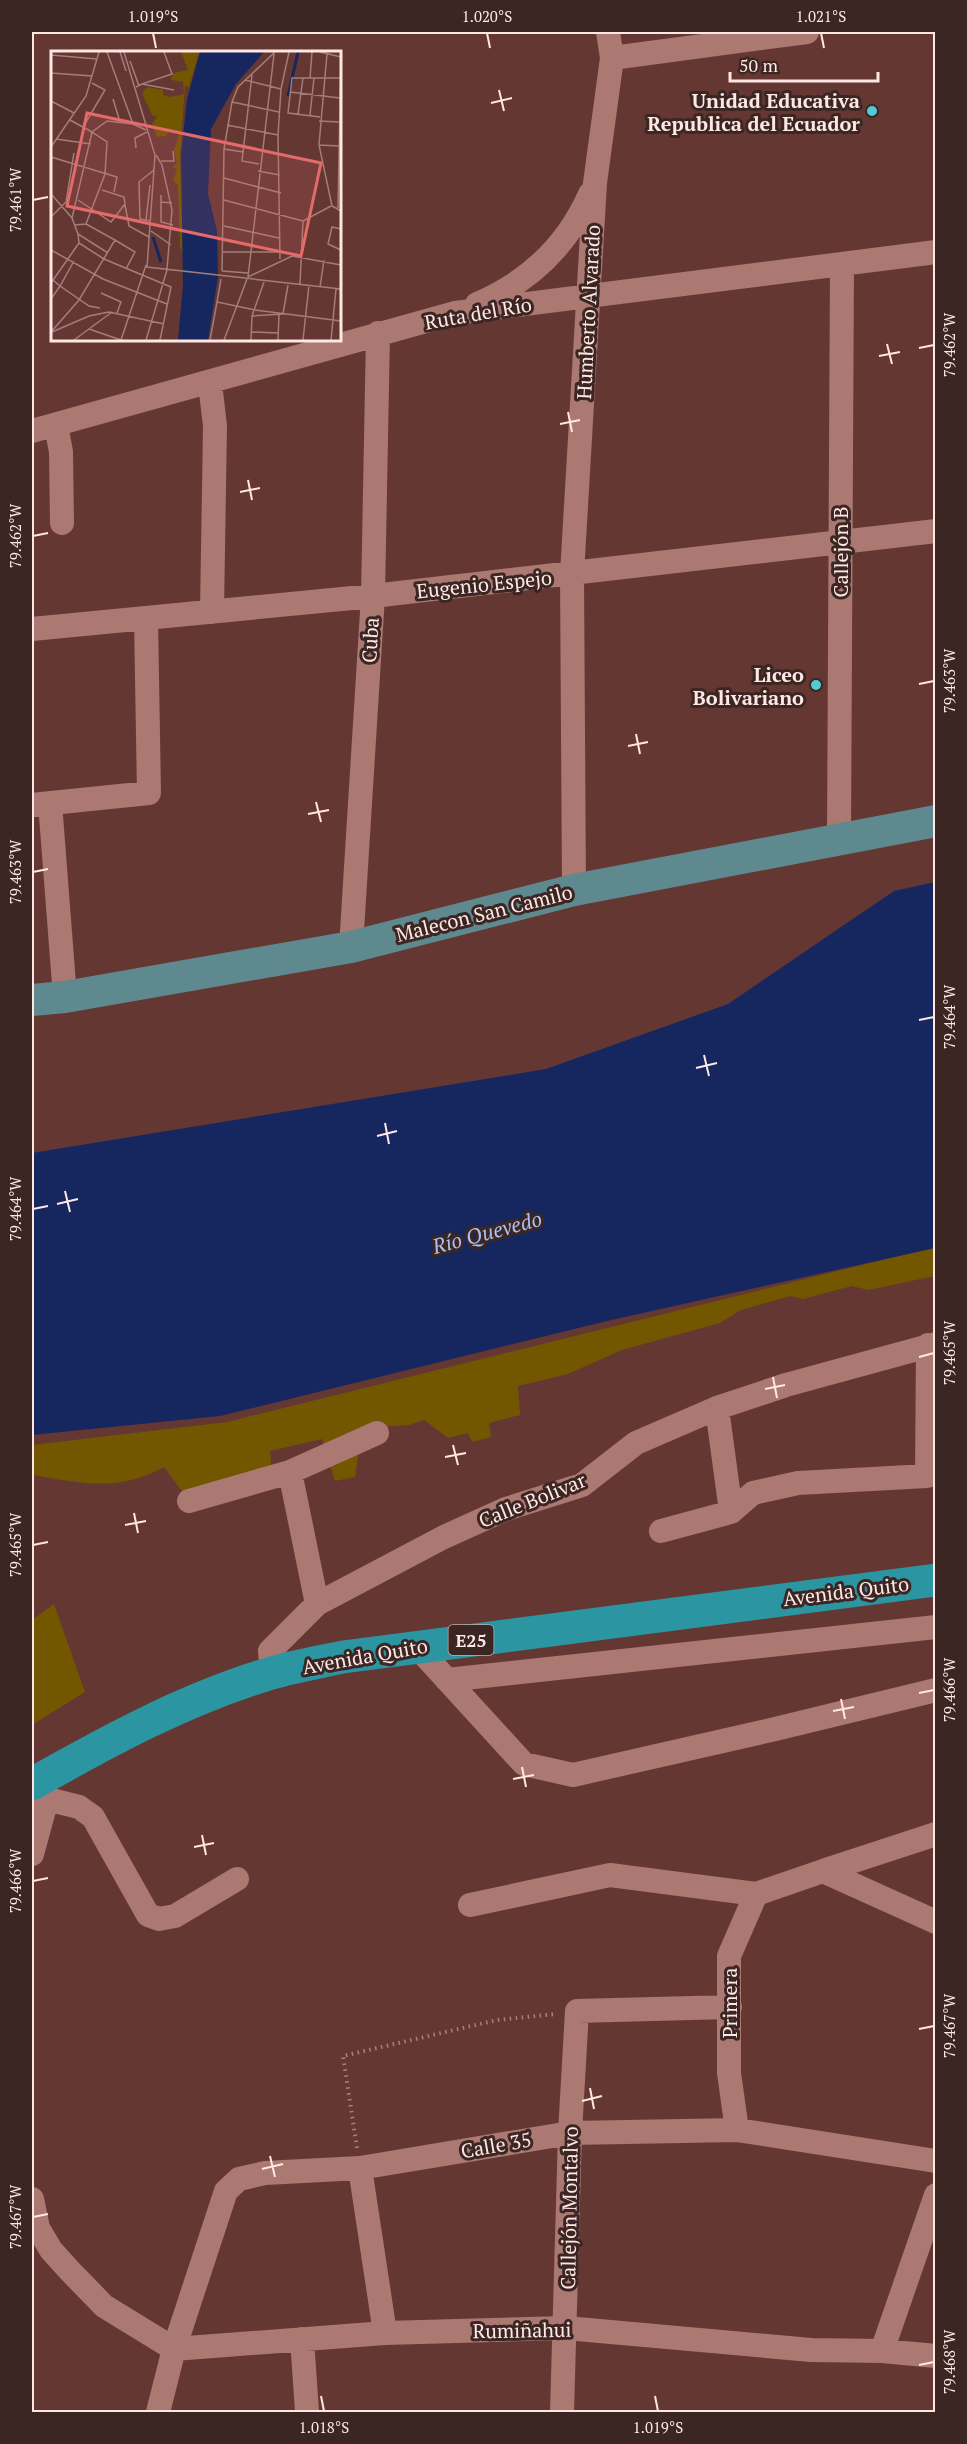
<svg xmlns="http://www.w3.org/2000/svg" width="967" height="2444" font-family="'PT Serif',serif">
  <style>
    .green { fill: #735600 }
    .water { fill: #15275e }
    .lines { fill: none; stroke-linecap: round; stroke-linejoin: round }
    .path { stroke: #a6827e; stroke-width: 4; stroke-dasharray: 1.5 4.5; stroke-linecap: butt }
    .minor { stroke: #ab7872; stroke-width: 24 }
    .major { stroke: #5e898e; stroke-width: 32 }
    .highway { stroke: #2b95a1; stroke-width: 33 }
    .ticks { fill: none; stroke: #ffe7e4; stroke-width: 2 }
    .poi-dot { fill: #52cbd9; stroke: #3b2624; stroke-width: 2 }
    .labels { text-anchor: middle; dominant-baseline: central; stroke-width: 6; stroke-linejoin: round; paint-order: stroke }
    .shield { fill: #3b2624; stroke: #c4adaa; stroke-width: 1.5 }
    .shield-label { font-size: 18px; font-weight: bold; fill: #ffe7e4 }
    .poi-label { font-size: 20px; font-weight: bold; fill: #ffe7e4; stroke: #3b2624; text-anchor: end }
    .street-label { font-size: 20px; fill: #ffe7e4; stroke: #3b2624 }
    .water-label { font-size: 21px; font-style: italic; fill: #a9c0f4; stroke: #3b2624 }
    .inset-river { fill: none; stroke: #15275e; stroke-width: 3 }
    .inset-road { fill: none; stroke: #a37d7a; stroke-width: 1.5 }
    .view { fill: #e46b6a; fill-opacity: 0.15; stroke: #e46b6a; stroke-width: 3 }
    .inset-edge { fill: none; stroke: #ffe7e4; stroke-width: 3 }
    .neatline { fill: none; stroke: #ffe7e4; stroke-width: 2 }
    .ticks-label { font-size: 15px; text-anchor: middle; fill: #ffe7e4 }
  </style>
  <rect width="100%" height="100%" fill="#653733"/>
  <path class="green" d="M935,1247v29l-67,14 -16,-4 -49,13 -12,-3 -50,14 -21,13 -98,27 -54,24 -50,12 2,29 -31,8 2,14 -19,5 -4,-9 -20,5 -24,-18 -15,5 -47,3 -7,49 -20,4 -13,-42 -52,12 2,24 -88,19 -20,-27c-33,18 -59,19 -95,14 -13,-1 -25,-5 -37,-6v-30l195,-23z
    M54,1604l31,88 -53,33v-105z"/>
  <path class="water" d="M935,882v366l-328,73 -387,95 -188,19v-282l514,-84 182,-65 166,-113z"/>
  <g class="lines">
    <path class="path" d="M357,2148l-14,-92 154,-36 59,-6"/>
    <path class="minor" d="M612,58l195,-26
      M477,304c52,-22 90,-58 113,-110
      M210,383l5,43 -3,186
      M56,425l5,27 1,71
      M32,431l423,-118 481,-61
      M32,629l341,-33 563,-65
      M50,803l15,194
      M32,805l117,-12 -3,-174
      M839,838l3,-573
      M574,890l-2,-316 23,-391 17,-125 -4,-26
      M351,947l22,-351 5,-263
      M290,1472l87,-39
      M189,1501l101,-29 27,132
      M731,1512l22,-19 45,-10 129,-7 1,-131
      M661,1531l70,-19 -14,-104
      M417,1647l107,117 49,11 198,-45 165,-40
      M272,1673l-2,-22 47,-47 127,-67 62,-28 76,-24 54,-42 81,-35 69,-23 150,-41
      M447,1680l489,-53
      M47,1799l32,8 14,10 55,98 11,4 16,-3 62,-37
      M32,1854l15,-55 -7,-13
      M823,1871l113,-37
      M470,1905l140,-30 146,19
      M737,2130l-8,-57v-117l27,-62 67,-23 113,51
      M360,2168l25,165
      M32,2199l6,29 13,22 19,21 34,35 70,43 52,-158 13,-12 26,-6 95,-5 210,-35 167,-3 199,31
      M302,2339l5,73
      M882,2351l54,-156
      M158,2412l16,-63 211,-16 181,-5 245,22 71,1 54,5
      M562,2412l8,-279 7,-122 153,-4"/>
    <path class="major" d="M32,1000l33,-3 286,-50 223,-57 362,-69"/>
    <path class="highway" d="M32,1784c76,-43 155,-86 240,-111 23,-7 48,-11 71,-16l593,-77"/>
  </g>
  <path class="ticks" d="M153,33l3,15M487,33l3,15M821,33l3,15M499,90l5,21M491,103l21,-5M33,200l15,-3M887,344l5,20M919,348l15,-3M879,356l21,-4M568,412l4,20M560,424l20,-4M248,480l4,20M240,492l20,-4M33,536l15,-3M919,684l15,-3M636,734l4,20M628,746l20,-4M316,802l5,20M308,814l21,-4M33,872l15,-3M919,1020l15,-3M704,1055l5,21M696,1068l21,-5M385,1123l4,21M377,1136l20,-5M65,1191l5,21M57,1204l21,-5M33,1209l15,-3M919,1357l15,-4M773,1377l4,21M765,1389l20,-4M453,1445l5,20M445,1457l21,-4M134,1513l4,20M125,1525l21,-4M33,1545l15,-3M919,1693l15,-3M841,1699l4,20M833,1711l21,-4M522,1767l4,20M513,1779l21,-4M202,1835l4,20M194,1847l20,-4M33,1881l15,-3M919,2029l15,-3M590,2088l4,21M582,2101l20,-5M270,2156l5,21M262,2169l21,-5M33,2217l15,-3M919,2365l15,-3M321,2396l3,15M655,2396l3,15"/>
  <g class="poi-dot">
    <circle cx="872" cy="111" r="6"/>
    <circle cx="816" cy="685" r="6"/>
  </g>
  <g class="labels">
    <rect class="shield" x="448.5" y="1625" width="45" height="30" rx="4.5"/>
    <g class="shield-label">
      <text x="471" y="1640">E25</text>
    </g>
    <g class="poi-label">
      <text x="860" y="100">Unidad Educativa<tspan x="860" dy="23">Republica del Ecuador</tspan></text>
      <text x="804" y="674">Liceo<tspan x="804" dy="23">Bolivariano</tspan></text>
    </g>
    <g class="street-label">
      <text transform="translate(588 312) rotate(-87)">Humberto Alvarado</text>
      <text transform="translate(478 313) rotate(-10)">Ruta del Río</text>
      <text transform="translate(840 552) rotate(-90)">Callejón B</text>
      <text transform="translate(484 584) rotate(-6)">Eugenio Espejo</text>
      <text transform="translate(370 640) rotate(-86)">Cuba</text>
      <text transform="translate(484 913) rotate(-14)">Malecon San Camilo</text>
      <text transform="translate(532 1500) rotate(-22)">Calle Bolivar</text>
      <text transform="translate(846 1591) rotate(-7)">Avenida Quito</text>
      <text transform="translate(365 1656) rotate(-10)">Avenida Quito</text>
      <text transform="translate(729 2003) rotate(-90)">Primera</text>
      <text transform="translate(496 2145) rotate(-10)">Calle 35</text>
      <text transform="translate(569 2208) rotate(-89)">Callejón Montalvo</text>
      <text transform="translate(522 2330) rotate(-1)">Rumiñahui</text>
    </g>
    <g class="water-label">
      <text transform="translate(487 1232) rotate(-15)">Río Quevedo</text>
    </g>
  </g>
  <g transform="translate(51 51)">
    <rect width="290" height="290" fill="#653733"/>
    <path d="M130,1h18l-10,35 -4,-1 -5,70 3,96 -3,-5 -2,-62 -5,-4 4,-12 -5,-2 5,-3 -3,-14 5,-15 -2,-4h-8l-3,5 -9,1 -5,-13 5,-7 -5,-2 -10,-22 5,-6 16,3v5l7,2 14,-3 -1,-12 -12,-2 2,-7 15,-3z" fill="#735600"/>
    <path d="M149,1h64l-28,32 -25,45 -3,65 9,37 1,46 -10,63h-30l5,-55 -2,-130 6,-56z" fill="#15275e"/>
    <path class="inset-river" d="M237,45l10,-44M102,186l8,25"/>
    <path class="inset-road" d="M56,1l26,72M69,1l6,19M73,1l31,103 -8,112 194,22M269,1l21,5M276,3l-8,91 13,61 9,5M0,4l46,4M79,10l9,25M0,22l41,3M201,24l-10,86 17,3M259,27l2,-26M194,29l36,9M91,33l30,-10 -8,-22M85,36l6,-3 32,6M239,41l50,6M62,48l7,23M0,50l23,12M181,51l47,10M247,63l5,-36M259,64l4,-37M269,66l-32,-4 4,-35h48M19,69l22,12 -20,86M268,70l21,1M176,74l51,10M32,76l22,-37 -13,-7M5,88l35,5M268,94l21,1M0,96l35,-51 13,-44M85,97l-1,-10 12,-6M173,98l19,3M105,104l6,10 10,45 -5,59M0,106l66,20 -3,15M110,110h13l-1,-10M207,120l22,4M173,127l57,15M0,143l21,24 6,16 30,19M110,144v7l11,1M27,149l33,22 14,-18 -1,-7 -22,-7M173,149l79,21M110,151v20l12,3M74,154l4,21 20,11M287,157l3,-150M0,166l15,-15 8,-49M95,169l4,-35M100,170l-11,-2 -1,-37 15,-12M252,170l28,-15M23,174l12,-1 19,-50 2,-32 -15,-10 15,-11 26,3 13,6M173,175l55,12M290,178l-9,-2 -4,17 13,6M100,180l20,14M64,189l20,12 -9,17M28,192l25,16 67,28 -11,53M0,199l52,29 64,25M172,201h55M229,208l-2,-124 3,-46 8,-37M171,220l26,2M171,220l2,-122 8,-47 6,-15 37,-35M197,226l26,-223M197,226l44,-21 49,9M170,228l-4,23 38,8M2,229l7,6 14,-25M0,232l28,-40 -1,-9M249,233l3,-63M269,236l4,-27M50,242l20,9 -4,11M0,248l9,-13 29,20 11,2M204,259l86,11M201,265l31,-2 5,-29M38,278l32,11M0,281l28,-32 36,-60 -29,-16M1,281l37,-16 20,-4 55,12M200,281l28,1M23,289l38,-28M70,289l25,-75M95,289l21,-70M159,289l7,-38M173,289l23,-61M200,289l1,-24 12,-34M227,289l1,-25M252,289l6,-55M280,289l5,-51"/>
    <path class="view" d="M36,62l234,50 -20,93 -234,-50z"/>
    <rect width="290" height="290" class="inset-edge"/>
  </g>
  <rect width="967" height="2444" fill="none" stroke="#3b2624" stroke-width="66"/>
  <path d="M730 72v9h148v-9" fill="none" stroke="#ffe7e4" stroke-width="3"/>
  <text x="739" y="72" font-size="18" fill="#ffe7e4" stroke="#3b2624" stroke-width="4.5" paint-order="stroke">50 m</text>
  <rect x="33" y="33" width="901" height="2378" class="neatline"/>
  <g class="ticks-label">
    <text x="153" y="22">1.019°S</text>
    <text x="487" y="22">1.020°S</text>
    <text x="821" y="22">1.021°S</text>
    <text transform="translate(16 200) rotate(-90)" y="5">79.461°W</text>
    <text transform="translate(950 345) rotate(-90)" y="5">79.462°W</text>
    <text transform="translate(16 536) rotate(-90)" y="5">79.462°W</text>
    <text transform="translate(950 681) rotate(-90)" y="5">79.463°W</text>
    <text transform="translate(16 872) rotate(-90)" y="5">79.463°W</text>
    <text transform="translate(950 1017) rotate(-90)" y="5">79.464°W</text>
    <text transform="translate(16 1209) rotate(-90)" y="5">79.464°W</text>
    <text transform="translate(950 1353) rotate(-90)" y="5">79.465°W</text>
    <text transform="translate(16 1545) rotate(-90)" y="5">79.465°W</text>
    <text transform="translate(950 1690) rotate(-90)" y="5">79.466°W</text>
    <text transform="translate(16 1881) rotate(-90)" y="5">79.466°W</text>
    <text transform="translate(950 2026) rotate(-90)" y="5">79.467°W</text>
    <text transform="translate(16 2217) rotate(-90)" y="5">79.467°W</text>
    <text transform="translate(950 2362) rotate(-90)" y="5">79.468°W</text>
    <text x="324" y="2433">1.018°S</text>
    <text x="658" y="2433">1.019°S</text>
  </g>
</svg>
